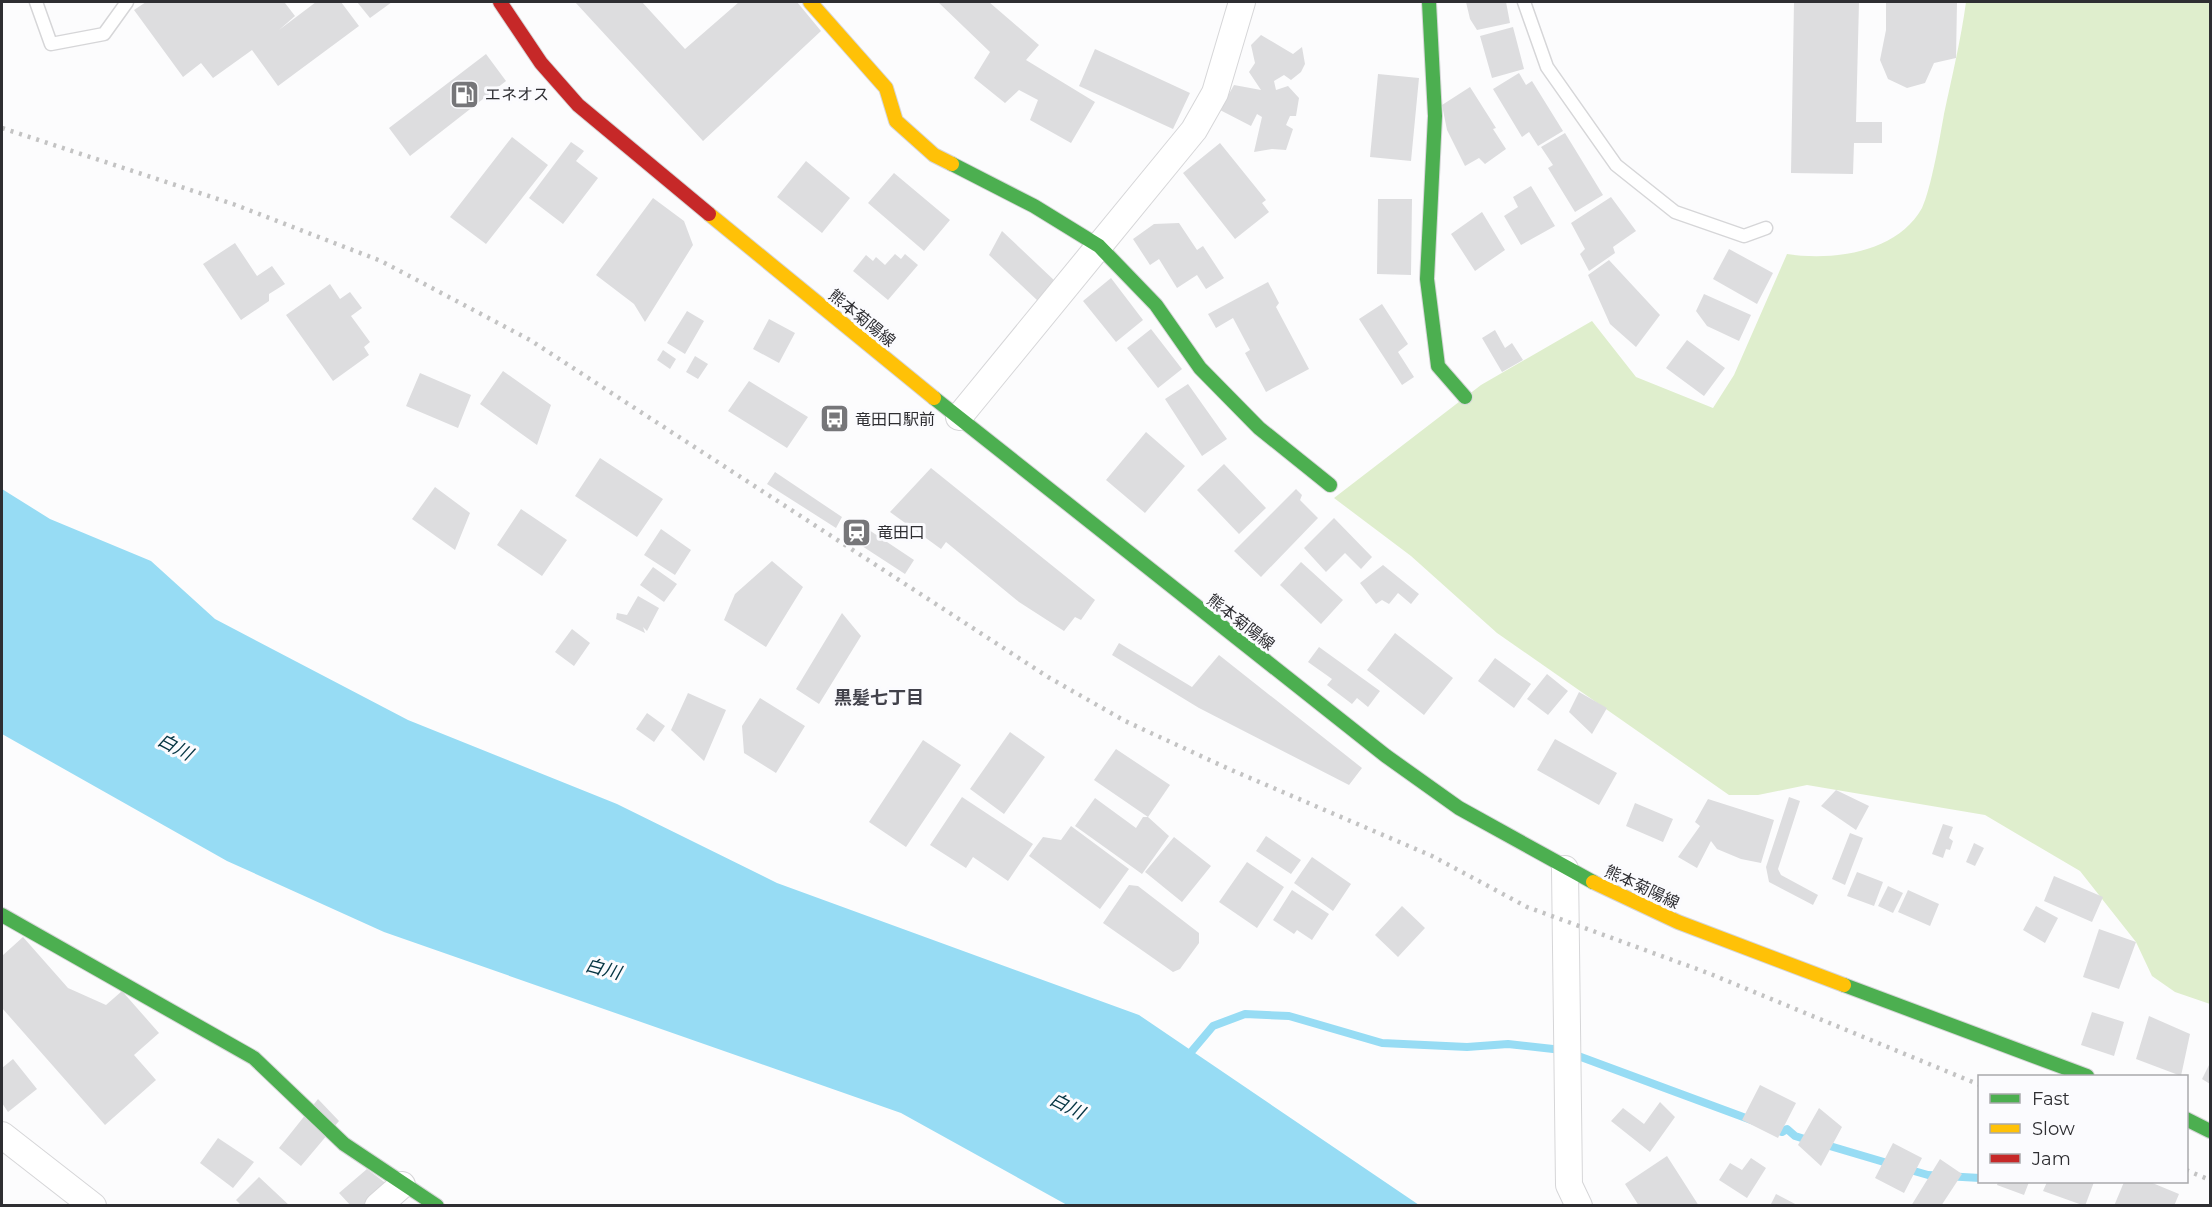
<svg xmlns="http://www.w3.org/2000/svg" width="2212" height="1207" font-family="Montserrat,'Noto Sans JP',sans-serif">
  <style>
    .green { fill: #dfeecd }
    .water { fill: #97dcf4 }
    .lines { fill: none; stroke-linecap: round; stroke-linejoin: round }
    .stream { stroke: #97dcf4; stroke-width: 8 }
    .building { fill: #dddddf }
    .lane-casing { stroke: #d6d6d8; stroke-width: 15 }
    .street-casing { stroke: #d6d6d8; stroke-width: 28 }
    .fast-casing { stroke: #d6d6d8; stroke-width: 16 }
    .slow-casing { stroke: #d6d6d8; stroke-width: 16 }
    .jam-casing { stroke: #d6d6d8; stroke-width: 16 }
    .lane { stroke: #fff; stroke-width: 12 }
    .street { stroke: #fff; stroke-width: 26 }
    .fast { stroke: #4caf50; stroke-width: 14 }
    .slow { stroke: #ffc107; stroke-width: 14 }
    .jam { stroke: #c62828; stroke-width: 14 }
    .rail { stroke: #c3c3c3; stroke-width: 4.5; stroke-dasharray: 3 6; stroke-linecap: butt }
    .labels { text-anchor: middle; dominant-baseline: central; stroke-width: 6; stroke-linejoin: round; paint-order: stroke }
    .poi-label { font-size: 16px; fill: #2e2e32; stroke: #fbfbfe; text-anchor: start }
    .street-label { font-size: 16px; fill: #2e2e32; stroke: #fbfbfe }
    .neighbourhood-label { font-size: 18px; font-weight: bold; fill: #41414a; stroke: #fbfbfe }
    .water-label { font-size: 18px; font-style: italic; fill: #033341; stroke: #fbfbfe }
  </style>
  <rect width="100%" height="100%" fill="#fcfcfd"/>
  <path class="green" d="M1966,2h244v1002l-35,-12 -23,-16 -16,-34 -56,-71 -95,-56 -178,-30 -49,10h-29l-232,-162 -86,-77 -77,-58 147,-113 111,-64 44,56 77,31 21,-33 53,-121c45,7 110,-1 135,-46 9,-19 18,-71 22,-94 8,-37 17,-75 22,-112z"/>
  <path class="water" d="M2,489l48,30 101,42 64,58 193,101 209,84 160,79 362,132 280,190h-352l-166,-92 -517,-181 -157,-71 -225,-127z"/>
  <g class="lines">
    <path class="stream" d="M1186,1058l27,-32 32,-12 44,2 93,27 85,4 41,-3 54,6 192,71
      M1772,1128l10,4 5,-3 8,7 16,5
      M1823,1144l71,21
      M1907,1169l21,6 52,3"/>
  </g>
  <path class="building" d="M146,2h141l-2,1 10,13 -16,14 37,-28h25l18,24 -81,60 -26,-36 -39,28 -12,-15 -18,14 -49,-67z
    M357,2h35l-22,16z
    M575,2h67l43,47 54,-47h58l24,29 -118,110z
    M938,2h51l50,43 -13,15 69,42 -24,41 -41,-23 8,-20 -19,-10 -14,13 -31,-25 16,-26z
    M1466,2h40l4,21 -33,7 -7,-11z
    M1794,2h65l-3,120h26v21h-28l-1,31 -62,-1z
    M1886,2h71l-1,56 -22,5 -9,20 -18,5 -19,-9 -8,-19 6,-30z
    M1513,27l11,42 -32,9 -12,-42z
    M1261,35l32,19 9,-7 3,17 -4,8 -10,8 -7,-5 -10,6 2,9 12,-4 11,12 -3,18h-6l-4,9 7,4 -7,21 -14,-1 -18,3 8,-35 -5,-3 -6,12 -31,-16 14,-25 27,5 -12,-18 6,-9 -4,-18z
    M1095,49l95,44 -17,36 -94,-43z
    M486,54l20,27 -96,75 -21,-28z
    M1519,73l7,12 6,-4 31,50 -25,15 -9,-14 -7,5 -29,-48z
    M1378,74l41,4 -8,83 -41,-4z
    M1470,87l26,41 -3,1 13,20 -21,15 -6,-6 -14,8 -18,-36 -5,-25z
    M1565,133l38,62 -28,17 -27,-44 5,-3 -12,-18z
    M512,137l36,28 -62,79 -36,-27z
    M571,142l13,9 -8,10 22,17 -35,46 -34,-26z
    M1220,143l46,57 -4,3 7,9 -34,27 -52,-66z
    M806,161l44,37 -28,35 -45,-36z
    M894,173l56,47 -26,31 -56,-48z
    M1531,186l24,40 -34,19 -17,-29 14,-9 -5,-10z
    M1611,197l25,34 -23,16 2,6 -26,18 -9,-17 5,-5 -14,-26z
    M653,198l31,23 9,24 -48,77 -11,-18 -38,-29z
    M1378,199h34l-1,76 -34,-1z
    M1482,212l23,38 -30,21 -24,-37z
    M1179,223l18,27 6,-4 21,32 -18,11 -9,-14 -20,13 -18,-29 -9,6 -17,-26 21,-15z
    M1002,231l54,51 -18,19 -49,-46z
    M235,243l22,33 15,-10 13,18 -16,10v7l-28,19 -38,-56z
    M1729,249l44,24 -16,31 -44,-25z
    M895,254l6,5 4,-5 13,11 -30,35 -35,-29 13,-16 7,6 3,-4 9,8z
    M1609,260l51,55 -24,32 -26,-23 -22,-49z
    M1111,278l32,42 -27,22 -33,-41z
    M1268,282l11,21 -3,4 33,62 -43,23 -21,-39 5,-3 -17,-32 -17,10 -8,-14z
    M330,284l10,15 10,-7 12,16 -11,8 19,26 -6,5 5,8 -36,26 -47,-66z
    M1704,294l47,21 -12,26 -32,-15 -11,-15z
    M1382,304l26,40 -10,8 16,25 -12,8 -43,-66z
    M687,311l17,10 -19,33 -18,-11z
    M769,319l26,14 -16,30 -26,-14z
    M1151,329l31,40 -24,19 -31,-40z
    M1495,330l10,18 7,-5 11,17 -21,12 -20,-34z
    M1687,340l38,28 -21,28 -38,-28z
    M663,350l13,9 -6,10 -13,-9z
    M695,356l13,8 -10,15 -12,-7z
    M503,371l48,34 -14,40 -57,-41z
    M420,373l51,22 -13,33 -52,-22z
    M749,381l59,36 -21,31 -59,-37z
    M1188,384l39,55 -25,17 -37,-57z
    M1146,432l39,34 -40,47 -39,-33z
    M600,458l63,41 -26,38 -62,-41z
    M1224,464l42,44 -27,26 -42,-44z
    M931,468l164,132 -14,20 -6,-3 -11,14 -45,-29 -73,-60 -5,7 -51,-37z
    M775,472l67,45 -6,11 -69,-44z
    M435,487l35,26 -15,37 -43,-31z
    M1296,489l6,6 -2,5 18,18 -57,59 -27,-26z
    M521,509l46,31 -25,36 -45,-31z
    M1334,518l38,39 -11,12 -16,-16 -19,19 -22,-24z
    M661,529l30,21 -16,25 -31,-20z
    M869,530l45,30 -9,14 -43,-28z
    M772,561l31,26 -37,60 -42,-27 11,-26z
    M1301,562l42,38 -22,24 -41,-39z
    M1383,565l36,29 -8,10 -13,-11 -9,11 -7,-4 -6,4 -16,-21z
    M653,567l24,17 -13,18 -24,-17z
    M638,596l21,12 -12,23 -4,-4 2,6 -29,-14 1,-6 10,2z
    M842,613l19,23 -42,68 -23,-15z
    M572,629l18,14 -16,23 -19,-14z
    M1395,633l58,45 -29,37 -57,-45z
    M1119,643l73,44 27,-32 143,113 -13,17 -150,-77 -87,-53z
    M1319,647l61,44 -12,16 -11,-9 -5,6 -25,-19 5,-6 -24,-17z
    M1495,658l36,26 -17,24 -36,-27z
    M1547,674l21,17 -20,24 -21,-16z
    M1579,692l28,16 -15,26 -23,-22z
    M688,693l38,17 -22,51 -33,-31z
    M760,698l45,28 -29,47 -32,-20 -2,-27z
    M647,713l18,13 -11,16 -18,-13z
    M1010,732l35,25 -41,57 -34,-25z
    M1555,739l62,34 -18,32 -62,-35z
    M923,740l38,25 -55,82 -37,-25z
    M1116,749l54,36 -22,32 21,19 -27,38 -67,-48 20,-28 41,30 7,-11h5l-54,-37z
    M1836,790l33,16 -13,24 -35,-24z
    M962,797l71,47 -25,37 -35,-24 -7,11 -36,-23z
    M1789,797l11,4 -22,68 3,6 37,20 -5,10 -44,-23 -3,-15z
    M1708,799l66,21 -13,43 -20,-4 -24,-10 -6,-8 -14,27 -19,-11 22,-31 -5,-4z
    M1635,803l38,16 -10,23 -37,-16z
    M1943,824l10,3 -4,11 4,3 -3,9 -4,-1 -3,9 -11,-4z
    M1071,826l58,43 -29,40 -71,-53 14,-19 18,3z
    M1850,833l13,5 -18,47 -13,-6z
    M1266,836l35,24 -10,14 -35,-23z
    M1174,837l37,29 -29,36 -37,-30z
    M1974,843l10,5 -9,18 -9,-4z
    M1312,857l39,27 -18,27 -39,-28z
    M1247,862l37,25 -27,41 -38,-26z
    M1857,872l26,10 -9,24 -27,-10z
    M2054,876l49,21 -11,25 -48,-21z
    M1129,885l9,1 61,47v10l-19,26 -7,3 -70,-49z
    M1888,886l15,7 -10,20 -15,-7z
    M1292,890l37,24 -17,26 -15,-10 -3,4 -21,-14z
    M1908,890l31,14 -9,22 -32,-14z
    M1402,906l23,22 -27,29 -23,-22z
    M2036,906l22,12 -13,25 -22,-13z
    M2099,929l37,13 -17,47 -36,-12z
    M23,937l45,51 38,17 16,-14 37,42 -25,22 22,25 -51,45 -103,-117v-52z
    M2092,1012l32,10 -10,34 -33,-11z
    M2149,1016l41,18 -9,42 -45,-17z
    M13,1059l24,30 -29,23 -6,-9v-35z
    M2210,1063v21l-8,-5z
    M1760,1085l36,18 -18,35 -36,-18z
    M318,1099l21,22 -38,45 -22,-18z
    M1660,1102l15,15 -25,35 -39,-31 12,-13 21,16z
    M1819,1108l23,19 -21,39 -23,-21z
    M218,1138l36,24 -21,26 -33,-25z
    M1893,1143l29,15 -18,35 -29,-15z
    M1667,1156l32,50h-60l-14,-22z
    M1751,1158l15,10 -19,30 -28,-18 11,-17 12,7z
    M1940,1159l22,15 -21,32h-30z
    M367,1169l24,18 -20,19h-20l-12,-13z
    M259,1177l31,29h-48l-6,-6z
    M1998,1182h31l-5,13 -27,-10z
    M2047,1182h47l-9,24 -42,-15z
    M2124,1182h26l29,12 -5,12h-60z
    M1776,1194l23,12h-29z"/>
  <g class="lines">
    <defs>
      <path id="lane" d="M36,2l15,42 53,-10 23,-32
        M1524,2l23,65 69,98 59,47 69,24 22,-8"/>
      <path id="street" d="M959,417l235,-287 21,-37 27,-91
        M1565,869l4,316 10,21
        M2,1135l91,71
        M378,1206l24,-21"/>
      <path id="fast" d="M1429,2l6,114 -8,163 11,87 27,31
        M952,164l82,42 65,40 57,59 44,63 59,60 71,57
        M934,398l452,358 73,52 134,74
        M2,915l252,143 90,86 93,62
        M1844,985l243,91
        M2186,1119l24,12"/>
      <path id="slow" d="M810,2l76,86 10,33 38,34 18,9
        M709,214l225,184
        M1593,882l85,40 166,63"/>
      <path id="jam" d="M500,2l41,61 37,42 131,109"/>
    </defs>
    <use href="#lane" class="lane-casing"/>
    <use href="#street" class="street-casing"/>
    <use href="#fast" class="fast-casing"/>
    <use href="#slow" class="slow-casing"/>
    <use href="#jam" class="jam-casing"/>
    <use href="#lane" class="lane"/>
    <use href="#street" class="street"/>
    <use href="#fast" class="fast"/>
    <use href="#slow" class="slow"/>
    <use href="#jam" class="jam"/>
    <path class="rail" d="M2,128l231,76 148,57 149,79 518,337 77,44 104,48 203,87 95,51 181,66 272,112
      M2186,1170l24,10"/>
  </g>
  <defs>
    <symbol id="fuel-square" viewBox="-11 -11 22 22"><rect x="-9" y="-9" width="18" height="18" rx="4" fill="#767679" stroke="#fbfbfe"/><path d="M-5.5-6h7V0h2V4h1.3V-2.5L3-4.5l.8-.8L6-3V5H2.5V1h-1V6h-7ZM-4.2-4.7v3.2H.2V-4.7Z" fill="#fff"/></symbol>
    <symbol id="bus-square" viewBox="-11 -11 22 22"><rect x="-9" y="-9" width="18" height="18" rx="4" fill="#767679" stroke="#fbfbfe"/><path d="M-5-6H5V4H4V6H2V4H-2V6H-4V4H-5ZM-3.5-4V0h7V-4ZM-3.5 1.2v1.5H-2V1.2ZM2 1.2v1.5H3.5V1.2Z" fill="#fff"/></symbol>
    <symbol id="station-square" viewBox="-11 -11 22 22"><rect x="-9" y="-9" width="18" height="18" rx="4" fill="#767679" stroke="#fbfbfe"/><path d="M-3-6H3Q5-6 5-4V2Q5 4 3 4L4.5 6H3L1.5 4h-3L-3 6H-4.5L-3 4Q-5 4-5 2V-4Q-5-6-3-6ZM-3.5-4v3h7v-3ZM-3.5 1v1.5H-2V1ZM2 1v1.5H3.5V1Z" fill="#fff"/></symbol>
  </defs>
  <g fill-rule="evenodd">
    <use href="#fuel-square" x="448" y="78" width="33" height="33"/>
    <use href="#bus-square" x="818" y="402" width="33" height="33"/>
    <use href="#station-square" x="840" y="516" width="33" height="33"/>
  </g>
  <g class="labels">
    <g class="poi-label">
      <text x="485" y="94">エネオス</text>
      <text x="855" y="419">竜田口駅前</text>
      <text x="877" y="532">竜田口</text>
    </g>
    <g class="street-label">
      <text transform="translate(862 318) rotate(39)">熊本菊陽線</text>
      <text transform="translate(1241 622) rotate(38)">熊本菊陽線</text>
      <text transform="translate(1642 887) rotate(25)">熊本菊陽線</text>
    </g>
    <g class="neighbourhood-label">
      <text x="879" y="698">黒髪七丁目</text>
    </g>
    <g class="water-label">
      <text transform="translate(175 747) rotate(28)">白川</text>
      <text transform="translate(603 969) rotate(15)">白川</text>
      <text transform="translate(1067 1106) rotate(27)">白川</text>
    </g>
  </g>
  <rect width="2212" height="1207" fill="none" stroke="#2e2e32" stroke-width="6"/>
  <rect x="1978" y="1075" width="210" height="108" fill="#fbfbfe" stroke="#a9a9ac" stroke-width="1.5"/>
  <rect x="1990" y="1094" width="30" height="9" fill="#4caf50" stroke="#a9a9ac" stroke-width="1.5"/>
  <text x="2032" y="1105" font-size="18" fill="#2e2e32">Fast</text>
  <rect x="1990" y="1124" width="30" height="9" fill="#ffc107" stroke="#a9a9ac" stroke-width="1.5"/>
  <text x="2032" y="1135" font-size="18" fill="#2e2e32">Slow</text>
  <rect x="1990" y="1154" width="30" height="9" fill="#c62828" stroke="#a9a9ac" stroke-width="1.5"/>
  <text x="2032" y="1165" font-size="18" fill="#2e2e32">Jam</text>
</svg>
